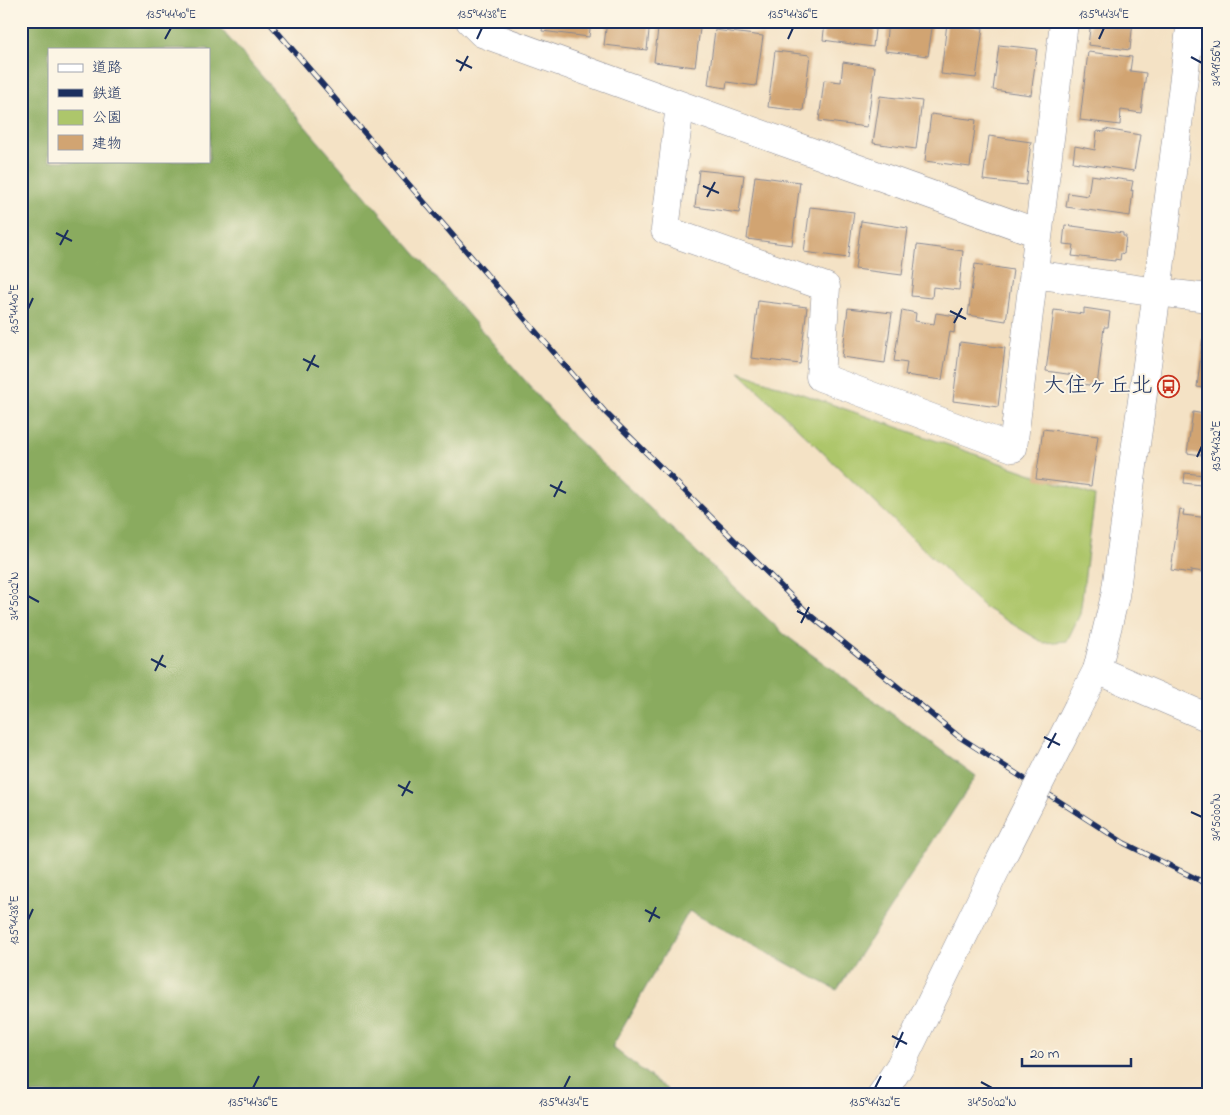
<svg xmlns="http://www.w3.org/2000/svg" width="1230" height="1115" font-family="'Indie Flower','Klee One',sans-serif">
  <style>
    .green { fill: #adc66b; stroke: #647a64 }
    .forest { fill: #8aab5f; stroke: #526d5e; fill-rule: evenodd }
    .building { fill: #d1a472 }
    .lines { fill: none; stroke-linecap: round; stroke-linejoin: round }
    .minor-casing { stroke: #888892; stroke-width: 29 }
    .tertiary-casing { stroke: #888892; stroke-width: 29 }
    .minor { stroke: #fff; stroke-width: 28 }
    .tertiary { stroke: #fff; stroke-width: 28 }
    .rail-casing { stroke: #1b2f5e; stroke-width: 5.5 }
    .rail { stroke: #fcf5e5; stroke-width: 4; stroke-dasharray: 11; stroke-linecap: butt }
    .tertiary-bridge-casing { stroke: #888892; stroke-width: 29; stroke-linecap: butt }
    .tertiary-bridge { stroke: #fff; stroke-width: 28 }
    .ticks { fill: none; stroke: #1b2f5e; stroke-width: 2 }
    .labels { text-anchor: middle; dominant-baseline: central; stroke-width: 4; stroke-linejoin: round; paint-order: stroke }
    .poi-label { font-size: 22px; fill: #1b2f5e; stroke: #fcf5e5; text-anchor: end }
    .neatline { fill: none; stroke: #1b2f5e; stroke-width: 2 }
    .ticks-label { font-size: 12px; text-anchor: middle; fill: #1b2f5e }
  </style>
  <rect width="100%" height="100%" fill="#fcf5e5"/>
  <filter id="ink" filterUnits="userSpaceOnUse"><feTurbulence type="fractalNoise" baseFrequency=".02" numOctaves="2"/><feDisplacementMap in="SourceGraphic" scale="10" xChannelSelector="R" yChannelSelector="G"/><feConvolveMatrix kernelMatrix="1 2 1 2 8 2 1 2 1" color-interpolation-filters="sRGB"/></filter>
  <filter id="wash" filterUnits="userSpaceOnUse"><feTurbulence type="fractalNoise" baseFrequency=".0096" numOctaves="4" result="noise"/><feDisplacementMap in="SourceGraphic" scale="20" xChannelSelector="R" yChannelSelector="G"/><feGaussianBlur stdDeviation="1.12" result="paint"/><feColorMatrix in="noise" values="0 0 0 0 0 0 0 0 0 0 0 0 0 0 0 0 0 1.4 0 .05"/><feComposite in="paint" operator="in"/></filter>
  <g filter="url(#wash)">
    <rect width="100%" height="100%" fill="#f4e2c5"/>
    <path class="green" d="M739,372l356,124 -15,118 -13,27 -23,2 -60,-36z"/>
    <path class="forest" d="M21,21h193l359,415 211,198 192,142 -139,214 -148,-79 -77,136 61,47h-652zM49,49h160v112h-160z"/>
    <g id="blocks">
      <path class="building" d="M544,21h47l-2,16 -47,-6z
        M607,21h43l-3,29 -43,-5z
        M659,21h42l-6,46 -41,-5z
        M825,21h51l-3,26 -50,-7z
        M888,21h45l-5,35 -43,-5z
        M1091,21h42l-3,29 -42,-5z
        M947,23l36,5 -7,50 -35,-4z
        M715,30l48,6 -7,50 -29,-4 -1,6 -18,-3z
        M999,45l38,4 -6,46 -38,-5z
        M775,51l35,4 -7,56 -35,-4z
        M1088,52l44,5 -2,14 16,2 -5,40 -20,-3 -1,15 -40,-5z
        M843,62l32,5 -8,60 -48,-6 5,-41 17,2z
        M880,96l42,5 -6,48 -43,-6z
        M931,114l45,6 -6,47 -45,-6z
        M1105,129l35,6 -6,36 -61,-9 2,-16 20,4 2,-19 8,1z
        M989,136l42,6 -5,43 -43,-5z
        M699,170l45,5 -5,38 -44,-6z
        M1091,175l42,6 -2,10 2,-1 -3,26 -64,-9 2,-14 20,3z
        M755,176l45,6 -8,63 -45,-6z
        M810,207l44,5 -6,46 -44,-6z
        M1207,217h2v47l-7,-1z
        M861,221l47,7 -6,47 -47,-6z
        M1065,225l58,8v3h3l-2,18 -3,-1 -1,7 -5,-1v2l-43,-5 2,-11 -11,-1z
        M917,245l46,6 -4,39 -26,-3 -1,11 -21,-2z
        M975,264l38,6 -7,51 -38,-6z
        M758,301l49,6 -7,57 -49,-6z
        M848,308l44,5 -7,50 -43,-6z
        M1084,308l26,4 -2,15h-4l-7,59 -24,-3 1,-8 -28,-4 8,-61 30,4z
        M902,310l14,3 -1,8 19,3 2,-11 20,3 -2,17 -4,-1 -8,48 -37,-5 2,-12 -13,-2z
        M1203,339h6v50l-12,-2z
        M960,342l45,6 -7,59 -45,-6z
        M1193,412l16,3v41l-22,-3z
        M1043,429l55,7 -7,50 -55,-7z
        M1207,460h2v26l-25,-3 1,-10 20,2z
        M1180,509l4,1 -1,5 26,3v55l-18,-3v3l-20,-3z"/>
    </g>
  </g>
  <g filter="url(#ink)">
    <use href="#blocks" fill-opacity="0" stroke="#888892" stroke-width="1"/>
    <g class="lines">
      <defs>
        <path id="minor" d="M470,21l12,12 198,72 358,128
          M680,105l-15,125 161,57 -6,90 193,71c17,-142 33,-284 51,-426l-2,-1
          M1034,274l123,18 52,6
          M1097,670l112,48"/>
        <path id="tertiary" d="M1078,707l19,-37 18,-74 42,-304 34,-271
          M882,1094l18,-28 97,-199"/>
      </defs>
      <use href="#minor" class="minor-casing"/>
      <use href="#tertiary" class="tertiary-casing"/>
      <use href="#minor" class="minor"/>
      <use href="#tertiary" class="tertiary"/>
      <defs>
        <path id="rail" d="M268,21l338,392 205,203 147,120 166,107 85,42"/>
      </defs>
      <use href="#rail" class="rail-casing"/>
      <use href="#rail" class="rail"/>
      <defs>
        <path id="tertiary-bridge" d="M997,867l81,-160"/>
      </defs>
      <use href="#tertiary-bridge" class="tertiary-bridge-casing"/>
      <use href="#tertiary-bridge" class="tertiary-bridge"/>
    </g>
  </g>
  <path class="ticks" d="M165,39l6,-11M477,39l5,-11M788,39l5,-11M1099,39l5,-11M1191,57l11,6M456,60l16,8M460,71l8,-15M703,186l16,7M707,197l8,-15M56,233l16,8M60,245l8,-15M28,309l5,-11M950,311l16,8M954,323l8,-15M303,359l16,8M307,371l8,-16M1197,457l5,-11M550,485l16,8M554,497l8,-16M28,596l11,6M797,611l16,8M801,623l8,-16M151,659l15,8M155,671l8,-16M1044,737l16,8M1048,748l8,-15M398,785l15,8M402,796l8,-15M1191,812l11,5M645,910l15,8M28,920l5,-11M649,922l7,-15M892,1036l15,8M896,1048l7,-16M981,1082l11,6M253,1088l6,-12M564,1088l6,-12M875,1088l6,-12"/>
  <defs>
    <symbol id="bus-ring" viewBox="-11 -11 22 22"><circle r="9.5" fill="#fcf5e5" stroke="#c8321e" stroke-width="1.5"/><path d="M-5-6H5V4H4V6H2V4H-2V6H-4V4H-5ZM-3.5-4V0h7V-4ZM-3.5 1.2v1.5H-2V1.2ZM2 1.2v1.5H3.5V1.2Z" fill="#c8321e"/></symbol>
  </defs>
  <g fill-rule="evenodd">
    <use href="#bus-ring" x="1156" y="374" width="25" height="25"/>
  </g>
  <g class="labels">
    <g class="poi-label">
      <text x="1153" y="387">大住ヶ丘北</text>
    </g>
  </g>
  <rect width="1230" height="1115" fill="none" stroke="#fcf5e5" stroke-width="55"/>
  <rect x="48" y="48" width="162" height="115" fill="#fcf5e5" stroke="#a2a6af"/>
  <rect x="58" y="64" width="25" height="8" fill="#ffffff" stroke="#a2a6af"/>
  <text x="92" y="72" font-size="15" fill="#1b2f5e">道路</text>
  <rect x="58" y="89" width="25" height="8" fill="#1b2f5e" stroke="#a2a6af"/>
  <text x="92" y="98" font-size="15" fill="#1b2f5e">鉄道</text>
  <rect x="58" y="110" width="25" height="15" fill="#adc66b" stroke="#a2a6af"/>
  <text x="92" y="122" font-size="15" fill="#1b2f5e">公園</text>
  <rect x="58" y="135" width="25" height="15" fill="#d1a472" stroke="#a2a6af"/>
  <text x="92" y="148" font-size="15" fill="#1b2f5e">建物</text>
  <path d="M1022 1058v8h109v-8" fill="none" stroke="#1b2f5e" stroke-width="2.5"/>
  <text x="1030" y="1058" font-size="15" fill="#1b2f5e" stroke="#fcf5e5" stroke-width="4" paint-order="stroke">20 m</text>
  <rect x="28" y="28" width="1174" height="1060" class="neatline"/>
  <g class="ticks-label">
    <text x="171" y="18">135°44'40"E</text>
    <text x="482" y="18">135°44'38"E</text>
    <text x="793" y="18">135°44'36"E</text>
    <text x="1104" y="18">135°44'34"E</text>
    <text transform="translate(1216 63) rotate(-90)" y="4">34°49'56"N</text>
    <text transform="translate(14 309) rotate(-90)" y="4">135°44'40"E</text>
    <text transform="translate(1216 446) rotate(-90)" y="4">135°44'32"E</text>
    <text transform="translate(14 596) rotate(-90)" y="4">34°50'02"N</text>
    <text transform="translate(1216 817) rotate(-90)" y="4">34°50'00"N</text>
    <text transform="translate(14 920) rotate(-90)" y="4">135°44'38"E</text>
    <text x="253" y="1106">135°44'36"E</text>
    <text x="564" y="1106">135°44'34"E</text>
    <text x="875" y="1106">135°44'32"E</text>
    <text x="992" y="1106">34°50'02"N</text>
  </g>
</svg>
